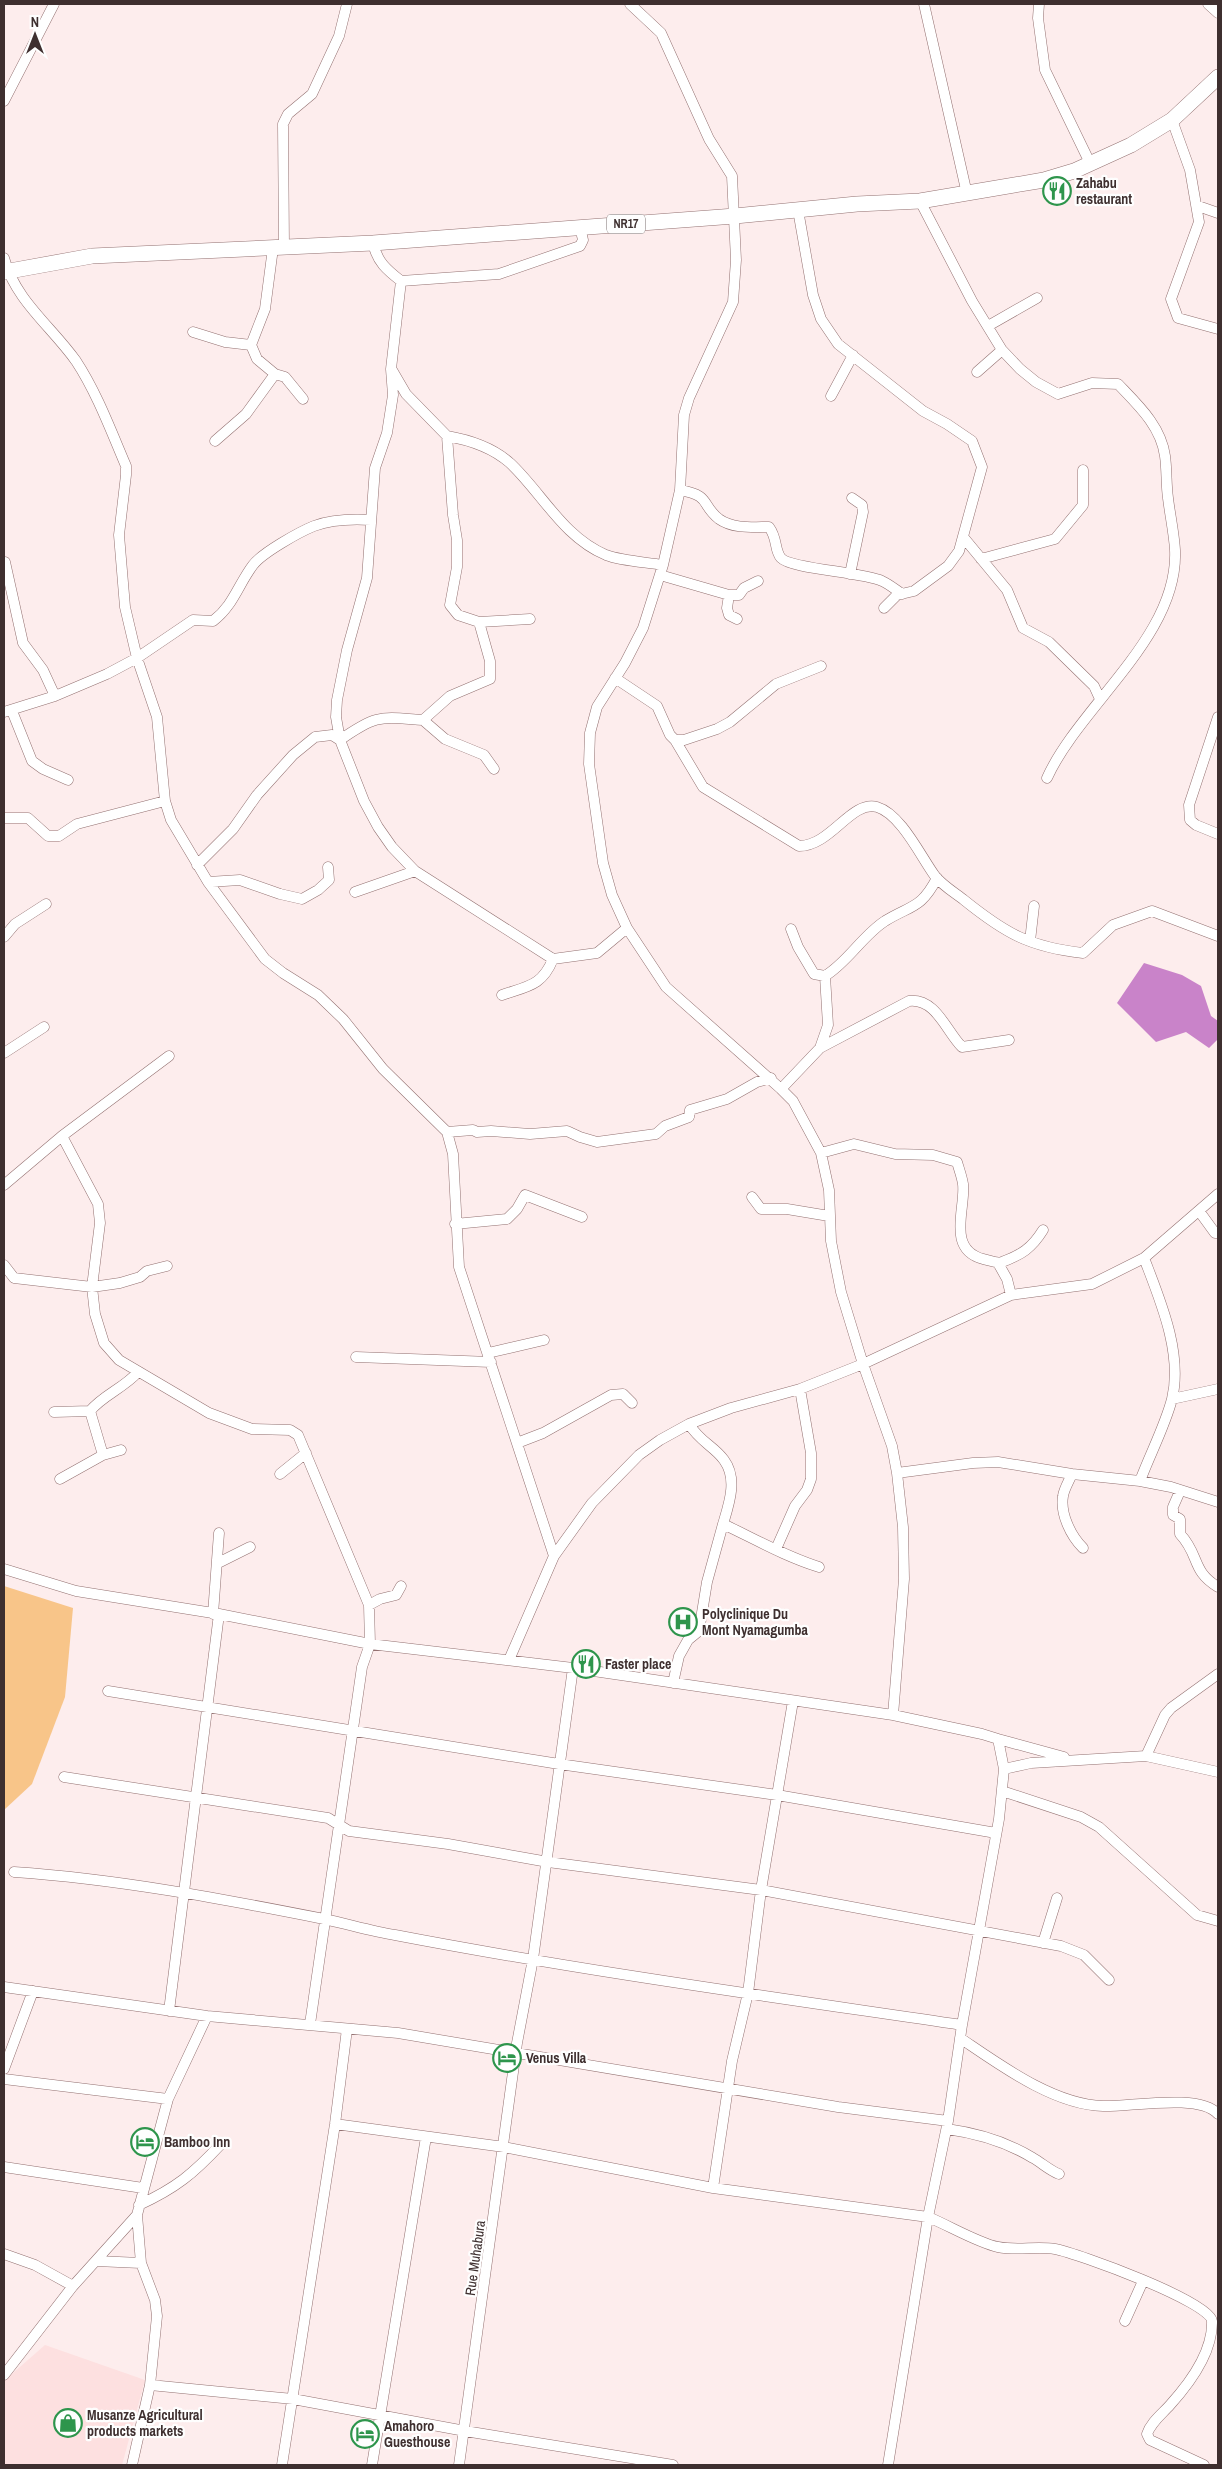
<svg xmlns="http://www.w3.org/2000/svg" width="1222" height="2469" font-family="'Archivo Narrow',sans-serif">
  <style>
    .built { fill: #fde0e0 }
    .green { fill: #f8c589 }
    .water { fill: #c983c9 }
    .lines { fill: none; stroke-linecap: round; stroke-linejoin: round }
    .street-casing { stroke: #937171; stroke-width: 11 }
    .primary-casing { stroke: #937171; stroke-width: 16 }
    .street { stroke: #fff; stroke-width: 10 }
    .primary { stroke: #fff; stroke-width: 15 }
    .labels { text-anchor: middle; dominant-baseline: central; stroke-width: 4.5; stroke-linejoin: round; paint-order: stroke }
    .shield { fill: #fefefe; stroke: #786d6d; stroke-width: 1 }
    .shield-label { font-size: 12px; font-weight: bold; fill: #3e2f2f }
    .poi-label { font-size: 14px; font-weight: bold; fill: #3e2f2f; stroke: #fefefe; text-anchor: start }
    .street-label { font-size: 14px; fill: #3e2f2f; stroke: #fefefe }
  </style>
  <rect width="100%" height="100%" fill="#fdeded"/>
  <path class="built" d="M45,2345l100,35 -23,85h-118v-84z"/>
  <path class="green" d="M4,1586l69,22 -8,89 -33,87 -28,26z"/>
  <path class="water" d="M1144,963l38,12 19,11 10,30 7,5v18l-9,9 -23,-16 -30,10 -39,-39z"/>
  <g class="lines">
    <defs>
      <path id="street" d="M630,4l31,29 48,106 23,37 4,84 -3,42 -44,96 -5,17 -4,75 -17,75 -20,63 -18,35 -28,44 -7,26 -1,31 14,99 9,32 15,33 39,59 115,102 12,12 28,52 8,37 2,51 10,51 22,72 29,82 5,27 6,54 1,52 -11,136
        M924,4l43,190
        M1039,4l-1,14 7,52 45,93
        M1208,4l10,9
        M4,101l50,-97
        M1172,120l18,50 9,52 -28,77 7,19 40,11
        M920,201l52,100 30,49 18,19 16,13 22,12 34,-11 26,1c20,21 43,42 47,72 2,14 1,28 3,42 2,17 6,35 7,52 4,86 -95,155 -128,228
        M1198,206l20,7
        M798,210l15,85 8,24 17,25 85,67 24,13 25,17 10,26 -23,84 -11,15 -34,25 -17,4 -13,13
        M580,227l3,13 -3,6 -81,28 -98,7 -10,88 2,26 -6,38 -12,35 -8,110 -20,72 -10,50 -1,17 4,23 24,61 14,26 14,20 23,24 138,88 44,-6 30,-25
        M373,243c4,19 14,27 28,38
        M284,248l-1,-124 5,-10 24,-20 27,-58 8,-32
        M4,258c11,42 48,69 72,103 21,32 35,70 50,105v9l-7,60 6,72 12,51 20,59 8,84 6,19 37,62 57,77 18,14 35,22 25,24 40,50 64,63 6,22 6,113 95,289 -45,104
        M988,326l49,-28
        M193,332l32,10 26,3 14,-36 8,-61
        M251,345l6,14 18,15 10,3 18,22
        M977,372l25,-22
        M831,396l22,-41
        M447,436c23,4 45,11 63,27 32,30 53,74 96,92 16,6 39,7 57,10
        M215,441l31,-27 29,-40
        M680,490c32,6 20,14 39,29 14,10 34,8 50,8 9,12 5,23 12,31 10,11 82,14 101,23 7,3 14,9 20,13
        M964,538l43,52 16,38 26,14 45,44 6,13
        M981,559l74,-20 28,-34v-35
        M5,562l18,81 20,27 12,26
        M850,574l13,-62 -1,-7 -10,-7
        M660,575l69,20h10l5,-7 14,-7
        M729,595l-2,13 2,7 8,4
        M479,622l51,-3
        M615,678l42,28 13,29 5,5h9l33,-11 13,-7 46,-38 45,-18
        M12,711l20,50 11,8 25,11
        M4,712l51,-16 52,-22 30,-16 56,-38 20,1c20,-15 25,-36 40,-56 9,-12 46,-33 61,-39 16,-6 40,-7 57,-6
        M1218,717l-29,88 1,15 6,5 22,9
        M423,720l22,19 39,16 10,14
        M675,740l28,47 96,59c32,0 52,-46 78,-39 24,7 44,50 58,69 7,9 20,17 29,24 41,33 65,47 119,53l30,-28 39,-14 66,25
        M4,818h24l20,18h11l18,-12 88,-23
        M197,865l36,-36 24,-34 36,-40 22,-18 17,-2 8,5c37,-26 40,-23 83,-20l27,-24 40,-17v-18l-11,-39 -21,-7 -8,-10 7,-38v-27l-4,-25 -6,-79 -41,-42 -14,-24
        M208,882l32,-2 40,14 22,5 16,-9 11,-10 -1,-13
        M355,892l60,-21
        M791,929l7,18 16,27 11,2
        M4,937l11,-13 31,-20
        M1030,941l4,-35
        M502,995c26,-9 40,-9 51,-36
        M820,1048l89,-47c27,-3 37,30 53,46l47,-7
        M4,1053l40,-26
        M781,1089l39,-41 8,-23 -3,-49c23,-14 37,-40 60,-55 26,-16 36,-12 52,-43
        M447,1132l26,-2 4,2 14,-1 39,3 37,-3 13,6 17,5 59,-8 9,-8 24,-9 1,-7 37,-11 30,-17 14,-4
        M62,1136l36,68 2,19 -8,64 3,27 9,29 15,17 90,53 43,16 38,1 8,5 71,170 1,39 -8,23 -52,357
        M821,1153l33,-9 41,10 38,1 24,7c2,7 5,15 6,22 3,24 -17,65 20,75 6,1 13,5 19,3 19,-7 30,-14 41,-32
        M4,1185l58,-49 107,-80
        M752,1197l9,12h26l42,7
        M1199,1211l16,22h3
        M455,1224l52,-5 10,-10 8,-14 57,22
        M998,1263l9,16 4,16
        M4,1265l10,13 78,9 28,-4 20,-6 7,-6 20,-5
        M488,1353l56,-13
        M356,1357l135,5
        M1172,1399l46,-10
        M90,1411c13,-16 34,-23 48,-39
        M54,1412l36,-1 13,44
        M689,1424c11,18 25,22 35,36 14,19 5,44 -1,64 32,15 61,32 96,43
        M517,1443l26,-10 68,-38 12,-1 9,9
        M897,1473l76,-10 25,-1 74,12 68,7 31,6 47,15
        M280,1474l26,-21
        M1072,1474c-3,7 -8,15 -9,22 -3,18 8,40 20,52
        M60,1479l43,-24 18,-5
        M1140,1481c10,-27 25,-55 32,-82 11,-46 -12,-99 -28,-141
        M1180,1491l-7,16v8l7,4v15c20,21 11,37 38,53
        M776,1549l19,-43 12,-16 4,-11v-26l-11,-64
        M554,1556l38,-53 47,-48 21,-15 29,-16 42,-16 69,-19 63,-25 148,-69 81,-11 52,-26 74,-64
        M218,1563l32,-16
        M4,1569l72,22 143,23 151,30 203,24 320,47 89,19 16,5 6,30 27,-6 115,-7 72,16
        M369,1605l11,-6 16,-4 5,-9
        M213,1614l6,-81
        M673,1683l6,-27 9,-16 11,-9 8,-49 16,-58
        M108,1691l451,73 218,31 219,38
        M998,1739l66,18
        M1146,1756l19,-41 6,-7 47,-34
        M1004,1769l-5,50 -37,206 -14,96 -20,96c20,8 50,26 70,30 19,4 38,-1 57,2 22,4 156,53 157,72 1,31 -22,62 -42,84 -8,9 -19,17 -23,29l3,6 54,25
        M64,1777l264,41 21,13 99,13 100,18 213,28 300,56 23,9 25,25
        M1002,1791l79,26 18,10 98,88 21,6
        M14,1872c104,7 209,27 310,47 24,5 47,12 71,16 188,36 378,62 567,90
        M1043,1943l14,-45
        M4,1987l203,29 191,17 440,74 110,14
        M169,2011l50,-397
        M960,2038c40,27 94,67 143,68 27,1 96,-13 115,8
        M4,2069l29,-78
        M4,2079l164,20
        M335,2124l169,23 209,41 215,29 -40,248
        M947,2129c29,4 60,13 86,29 9,5 16,12 26,16
        M4,2167l139,21
        M713,2188l19,-127 16,-68 13,-103 32,-189
        M139,2205c37,-17 54,-31 82,-61
        M4,2254l31,11 38,21
        M96,2261l45,2
        M1125,2321l18,-40
        M4,2375l69,-89 64,-71
        M150,2385l143,14 172,32 208,34
        M132,2465l18,-80 7,-69 -2,-16 -14,-37 -4,-48 31,-116 39,-83
        M282,2465l53,-341 12,-95
        M372,2465l54,-328
        M459,2465l58,-422 16,-84 40,-291"/>
      <path id="primary" d="M4,272l88,-16 281,-13 362,-27 122,-12 63,-3 124,-21 30,-9 57,-26 41,-25 46,-43"/>
    </defs>
    <use href="#street" class="street-casing"/>
    <use href="#primary" class="primary-casing"/>
    <use href="#street" class="street"/>
    <use href="#primary" class="primary"/>
  </g>
  <defs>
    <symbol id="restaurant-ring" viewBox="-11 -11 22 22"><circle r="9.5" fill="#fefefe" stroke="#2e954c" stroke-width="1.5"/><path d="M-5-6h1v4h1v-4h1v4h1v-4h1v5L-1.5 .5V6h-2V.5L-5-1ZM5-6V6H3V1.5H1.5Q1.5-4 5-6Z" fill="#2e954c"/></symbol>
    <symbol id="hospital-ring" viewBox="-11 -11 22 22"><circle r="9.5" fill="#fefefe" stroke="#2e954c" stroke-width="1.5"/><path d="M-5-5h3v3.5h4V-5h3V5h-3V1.5h-4V5h-3Z" fill="#2e954c"/></symbol>
    <symbol id="hotel-ring" viewBox="-11 -11 22 22"><circle r="9.5" fill="#fefefe" stroke="#2e954c" stroke-width="1.5"/><path d="M-6-4.5h1.5V1H6V5H4.5V3h-9V5H-6ZM-4 0a1.8 1.8 0 1 1 3.6 0ZM.5 0V-2.5h3Q6-2.5 6 0Z" fill="#2e954c"/></symbol>
    <symbol id="shop-ring" viewBox="-11 -11 22 22"><circle r="9.5" fill="#fefefe" stroke="#2e954c" stroke-width="1.5"/><path d="M-5-2.5h2.3a2.7 3.5 0 0 1 5.4 0H5L5.5 6h-11ZM-1.5-2.5h3a1.5 2.3 0 0 0-3 0Z" fill="#2e954c"/></symbol>
  </defs>
  <g fill-rule="evenodd">
    <use href="#restaurant-ring" x="1041" y="175" width="32" height="32"/>
    <use href="#hospital-ring" x="667" y="1606" width="32" height="32"/>
    <use href="#restaurant-ring" x="570" y="1648" width="32" height="32"/>
    <use href="#hotel-ring" x="491" y="2042" width="32" height="32"/>
    <use href="#hotel-ring" x="129" y="2126" width="32" height="32"/>
    <use href="#shop-ring" x="52" y="2407" width="32" height="32"/>
    <use href="#hotel-ring" x="349" y="2418" width="32" height="32"/>
  </g>
  <g class="labels">
    <rect class="shield" x="607" y="214.5" width="38" height="19" rx="4"/>
    <g class="shield-label">
      <text x="626" y="224">NR17</text>
    </g>
    <g class="poi-label">
      <text x="1076" y="183">Zahabu<tspan x="1076" dy="16">restaurant</tspan></text>
      <text x="702" y="1614">Polyclinique Du<tspan x="702" dy="16">Mont Nyamagumba</tspan></text>
      <text x="605" y="1664">Faster place</text>
      <text x="526" y="2058">Venus Villa</text>
      <text x="164" y="2142">Bamboo Inn</text>
      <text x="87" y="2415">Musanze Agricultural<tspan x="87" dy="16">products markets</tspan></text>
      <text x="384" y="2426">Amahoro<tspan x="384" dy="16">Guesthouse</tspan></text>
    </g>
    <g class="street-label">
      <text transform="translate(475 2258) rotate(-82)">Rue Muhabura</text>
    </g>
  </g>
  <rect width="1222" height="2469" fill="none" stroke="#3e2f2f" stroke-width="10"/>
  <g transform="translate(35 35)" stroke="#fefefe" stroke-width="4" paint-order="stroke">
  <path d="M0-4L9 19L0 12L-9 19Z" fill="#3e2f2f"/>
  <text y="-8" font-size="14" font-weight="bold" text-anchor="middle" fill="#3e2f2f">N</text>
  </g>
</svg>
